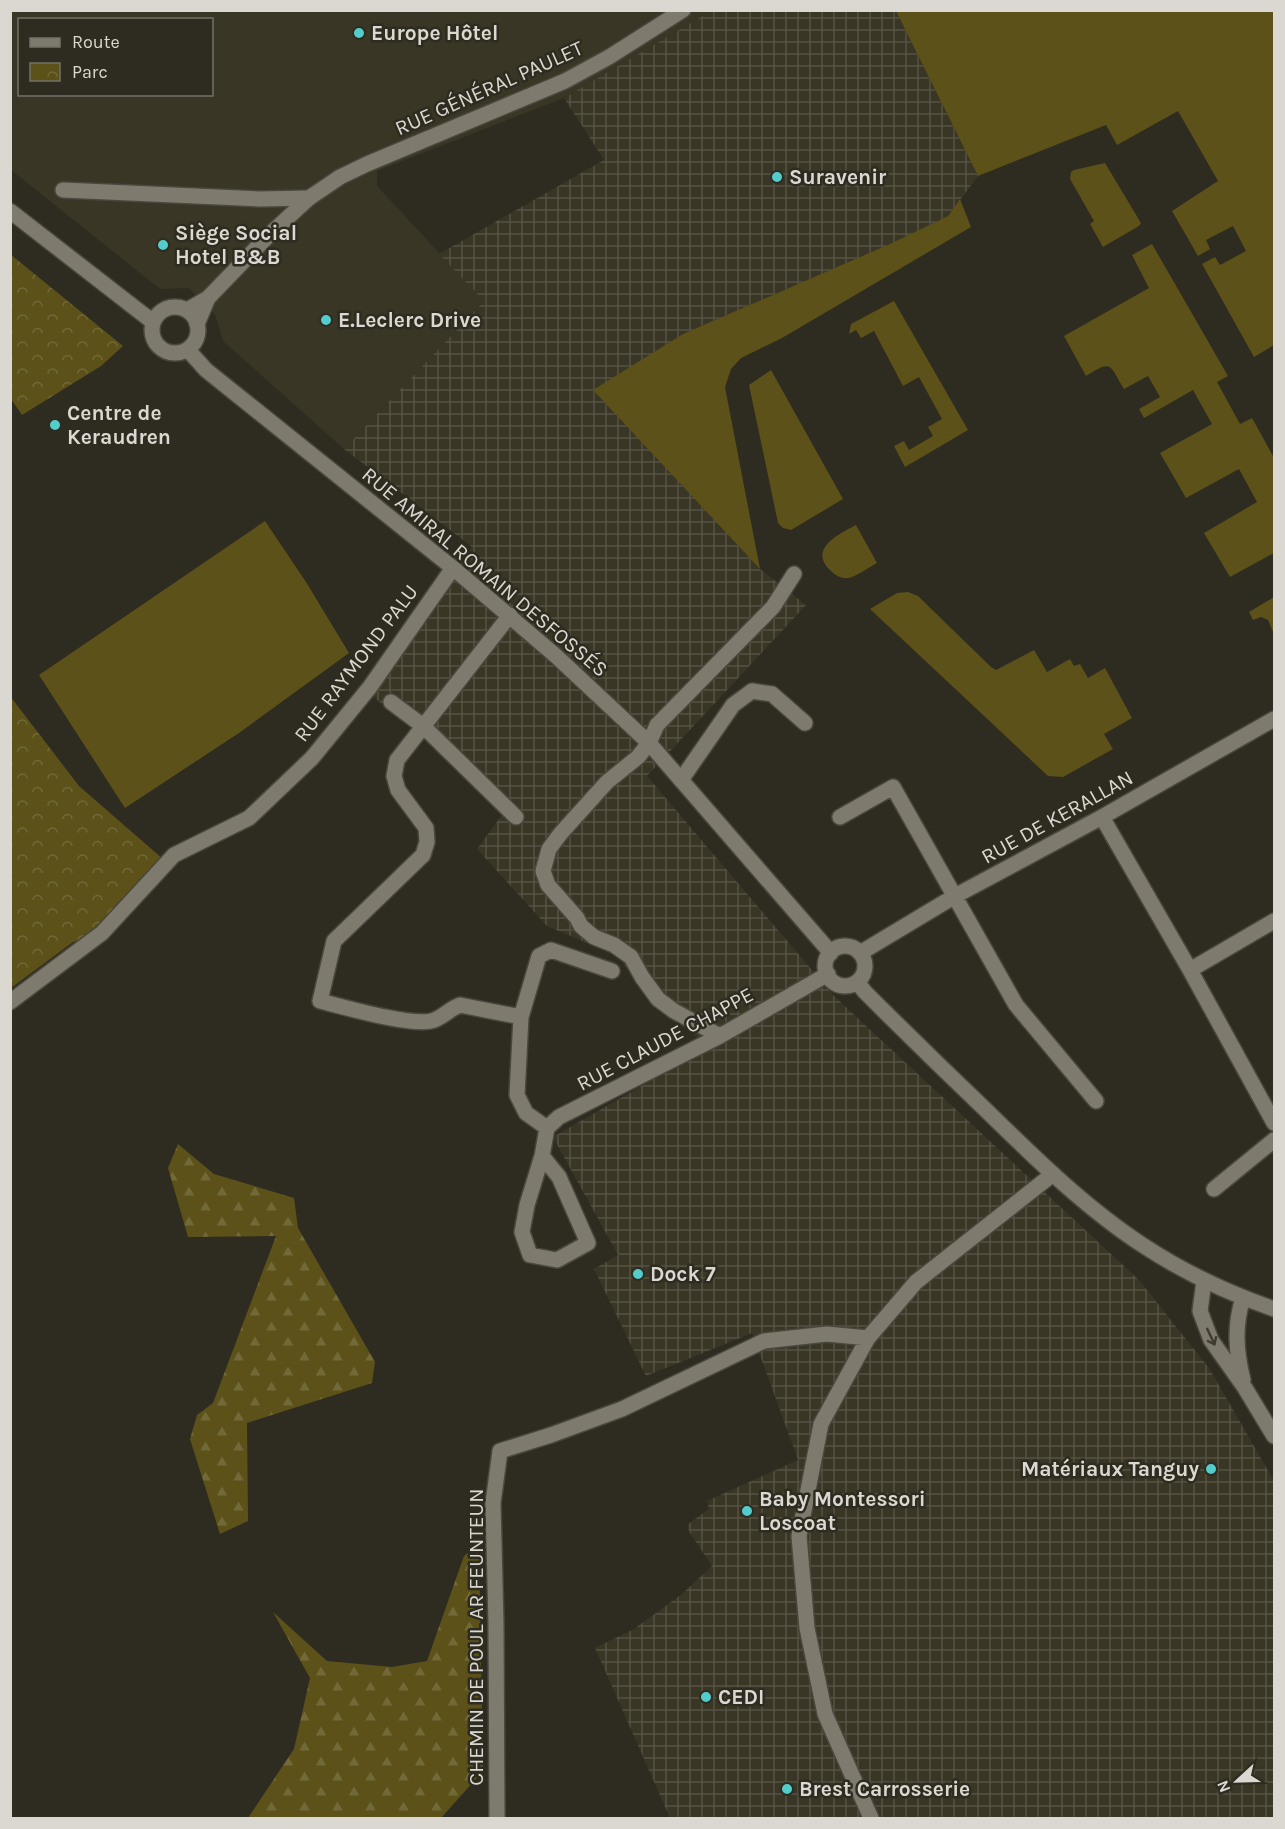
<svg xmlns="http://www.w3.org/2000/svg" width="1285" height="1829" font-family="Karla,sans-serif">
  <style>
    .built { fill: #393625; fill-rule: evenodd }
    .industrial { fill: url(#industrial-grid) }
    .green { fill: #5b5119 }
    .forest { fill: url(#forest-firs) }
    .park { fill: url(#park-crowns) }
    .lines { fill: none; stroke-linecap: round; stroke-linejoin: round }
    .minor-casing { stroke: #49473e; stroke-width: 18 }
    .tertiary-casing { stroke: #49473e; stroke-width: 18 }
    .secondary-casing { stroke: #49473e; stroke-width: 18 }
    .minor { stroke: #7e7b6e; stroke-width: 15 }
    .tertiary { stroke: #7e7b6e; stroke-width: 15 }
    .secondary { stroke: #7e7b6e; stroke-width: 15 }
    .oneway { stroke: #3e3c30 }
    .poi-dot { fill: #53cdcb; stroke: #2e2c20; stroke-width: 2 }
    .labels { text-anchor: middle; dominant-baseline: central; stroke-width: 5; stroke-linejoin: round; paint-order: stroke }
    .poi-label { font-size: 21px; font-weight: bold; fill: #dad8d1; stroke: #2e2c20; text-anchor: start }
    .street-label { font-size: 21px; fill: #dad8d1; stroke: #2e2c20 }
  </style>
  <defs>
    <pattern id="industrial-grid" width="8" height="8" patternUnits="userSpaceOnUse" patternTransform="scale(1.5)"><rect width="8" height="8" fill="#393625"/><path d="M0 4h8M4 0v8" fill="none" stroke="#555244"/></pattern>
    <pattern id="forest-firs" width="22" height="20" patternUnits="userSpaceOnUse" patternTransform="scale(1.5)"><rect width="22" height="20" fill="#5b5119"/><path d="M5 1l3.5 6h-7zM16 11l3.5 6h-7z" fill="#726939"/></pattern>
    <pattern id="park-crowns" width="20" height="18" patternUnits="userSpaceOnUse" patternTransform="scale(1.5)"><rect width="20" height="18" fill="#5b5119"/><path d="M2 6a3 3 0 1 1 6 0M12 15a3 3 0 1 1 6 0" fill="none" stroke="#726939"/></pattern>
  </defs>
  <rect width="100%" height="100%" fill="#2e2c20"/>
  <path class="built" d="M10,11h701l-147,87 -187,73v15l107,115 -140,148 -121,-108 -8,-27 -26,-26 -29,1 -149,-119zM20,20h192v74h-192z"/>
  <path class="industrial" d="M711,11h185l82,165 -30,40 -57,28 -208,90 77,235 46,36 -159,171 187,220 305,284 70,88 65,113v337h-604l-75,-170 39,-19 48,-35 30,-28 -22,-33 -3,-8 22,-16 -2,-8 91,-41 -46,-127 -106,43 -52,-107 24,-14 -65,-118 156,-90 -62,-50 -29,-41 -71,-30 -70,-77 25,-34 -76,-76 -55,-44 101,-148 -128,-98 140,-148 -45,-47 165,-94 -40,-62z"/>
  <path class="green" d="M896,11h378v334l-20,12 -52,-93 13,-7 5,8 26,-14 -13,-25 -27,14 4,9 -12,7 -26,-45 46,-30 -40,-70 -61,34 -11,-20 -128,51z
    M1105,163l36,60 -2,3 -36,21 -13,-23 4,-3 -24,-42 1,-7 3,-2z
    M960,199l11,28 -189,111 -41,20 -10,11 -6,18 35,182 -167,-179 90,-56 207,-90 58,-28z
    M1152,244l76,132 -11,6 23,42 12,-6 22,40v95l-44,24 -26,-44 53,-31 -18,-33 -53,29 -26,-45 52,-29 -19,-34 -49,28 -5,-9 21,-12 -12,-21 -24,13c-15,-24 -11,-30 -38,-13l-22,-40 85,-48 -17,-33z
    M894,301l74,129 -63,37 -11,-21 10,-5 5,9 24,-14 -5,-9 14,-8 -23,-42 -16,9 -29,-55 -13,7 -5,-8 -7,4 2,-10z
    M771,370l72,129 -52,31 -8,-2 -5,-5 -29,-138z
    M265,521l41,61 43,71 -110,80 -114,75 -86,-133z
    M856,525l21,38c-8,4 -21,14 -29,15 -7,1 -13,-3 -17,-7 -24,-22 8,-37 25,-46z
    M908,592l10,4 73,71 5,3 38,-20 13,22 23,-13 4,7 6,-2 8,14 17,-10 27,50 -28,16 9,15 -50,28 -15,-1 -178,-167 27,-16z
    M1274,597v37l-6,-14 -7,-3 -8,3 -4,-8z"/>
  <path class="forest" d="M178,1144l36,30 80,24 4,30 77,134 -3,21 -125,40 1,98 -28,13 -30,-95 7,-24 16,-12 63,-167 -88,1 -20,-69z
    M479,1544l4,227 -42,47h-193l46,-69 16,-71 -37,-66 54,49 65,6 35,-6 37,-105z"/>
  <path class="park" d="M10,254l113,92 -22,20 -79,49 -11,-16z
    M10,696l69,90 92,80 -71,72 -27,4 -62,46z"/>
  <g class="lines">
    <defs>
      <path id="minor" d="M63,190l197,9 49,-1
        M510,615l-113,145 -3,16 4,14 28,38 1,14 -4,13 -89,86 -14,60c24,6 89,25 111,20 10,-2 18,-12 29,-16l61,12
        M391,702l32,24 93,91
        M681,780l52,-75 19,-14 20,3 33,29
        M840,817l53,-30 123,218 80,96
        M1102,817l88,153 84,153
        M860,953l95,-57 147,-79 172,-98
        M1190,970l84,-49
        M10,1002l92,-69 72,-78 75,-37 63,-60 58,-71 83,-119
        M720,1036l-46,-25 -16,-12 -16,-22 -11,-20 -17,-12 -20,-8 -13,-11 -4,-8 -29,-33 -5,-14 6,-22 12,-16 46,-51 31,-25 11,-14 8,-18 116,-118 21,-33
        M547,1128l-21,-15 -9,-18 4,-78 18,-61 12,-6 61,21
        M542,1156l17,21 29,66 -31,17 -27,-5 -8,-23 5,-27 15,-49 5,-28 12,-11 161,-81 108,-62
        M1214,1189l60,-49
        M497,1818l-1,-194 -3,-121 7,-52 51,-16 71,-26 142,-68 63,-7 41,4
        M871,1818l-46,-104 -18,-86 -8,-92 22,-112 47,-86 48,-56 137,-108"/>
      <path id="tertiary" d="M187,310l21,-12 61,-63 40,-37 31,-21 27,-13 198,-83 44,-24 74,-47
        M197,324l11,-26"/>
      <path id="secondary" d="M10,211l143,111
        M152 330a23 23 0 1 1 46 0a23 23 0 1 1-46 0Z
        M188,350l18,20 247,198 103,88 93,87 182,210
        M825 966a20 20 0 1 1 40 0a20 20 0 1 1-40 0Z
        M857,982l8,10c41,41 82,81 124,121 48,47 98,96 155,133 41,27 84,47 130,63
        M1204,1281l-4,30 11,29 34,48 29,48
        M1243,1298c-9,28 -7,54 0,82"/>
    </defs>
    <use href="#minor" class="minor-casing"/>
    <use href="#tertiary" class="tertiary-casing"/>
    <use href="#secondary" class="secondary-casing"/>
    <use href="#minor" class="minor"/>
    <use href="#tertiary" class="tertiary"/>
    <use href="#secondary" class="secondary"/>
  </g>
  <defs><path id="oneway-shaft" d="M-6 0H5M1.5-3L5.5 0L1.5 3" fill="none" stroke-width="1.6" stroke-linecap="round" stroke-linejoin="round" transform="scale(1.5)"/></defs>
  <use class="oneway" href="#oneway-shaft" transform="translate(1211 1337) rotate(65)"/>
  <g class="poi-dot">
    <circle cx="359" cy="33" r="6"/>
    <circle cx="777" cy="177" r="6"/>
    <circle cx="163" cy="245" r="6"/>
    <circle cx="326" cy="320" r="6"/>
    <circle cx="55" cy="425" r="6"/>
    <circle cx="638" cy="1274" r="6"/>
    <circle cx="1211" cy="1469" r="6"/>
    <circle cx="747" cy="1511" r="6"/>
    <circle cx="706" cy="1697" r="6"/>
    <circle cx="787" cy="1789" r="6"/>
  </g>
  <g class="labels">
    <g class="poi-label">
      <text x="371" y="33">Europe Hôtel</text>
      <text x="789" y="177">Suravenir</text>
      <text x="175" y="233">Siège Social<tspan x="175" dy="24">Hotel B&amp;B</tspan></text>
      <text x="338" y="320">E.Leclerc Drive</text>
      <text x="67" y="413">Centre de<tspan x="67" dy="24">Keraudren</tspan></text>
      <text x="650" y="1274">Dock 7</text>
      <text x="1199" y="1469" text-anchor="end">Matériaux Tanguy</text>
      <text x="759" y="1499">Baby Montessori<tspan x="759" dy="24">Loscoat</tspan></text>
      <text x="718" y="1697">CEDI</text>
      <text x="799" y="1789">Brest Carrosserie</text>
    </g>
    <g class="street-label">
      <text transform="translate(489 88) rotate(-24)">RUE GÉNÉRAL PAULET</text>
      <text transform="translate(485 572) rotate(40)">RUE AMIRAL ROMAIN DESFOSSÉS</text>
      <text transform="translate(356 663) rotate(-53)">RUE RAYMOND PALU</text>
      <text transform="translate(1057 817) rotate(-29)">RUE DE KERALLAN</text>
      <text transform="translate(665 1039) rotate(-28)">RUE CLAUDE CHAPPE</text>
      <text transform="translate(476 1637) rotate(-90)">CHEMIN DE POUL AR FEUNTEUN</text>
    </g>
  </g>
  <rect width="1285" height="1829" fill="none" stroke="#dad8d1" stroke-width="24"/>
  <rect x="18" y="18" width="195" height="78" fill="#2e2c20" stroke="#737167" stroke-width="1.5"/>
  <rect x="30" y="38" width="30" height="9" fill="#7e7b6e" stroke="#737167" stroke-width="1.5"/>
  <text x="72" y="48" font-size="18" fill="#dad8d1">Route</text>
  <rect x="30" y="63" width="30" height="18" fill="url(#park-crowns)" stroke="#737167" stroke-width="1.5"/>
  <text x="72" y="78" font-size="18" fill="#dad8d1">Parc</text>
  <g transform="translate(1237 1781) rotate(248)" stroke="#2e2c20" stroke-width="4.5" paint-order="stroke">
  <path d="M0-4.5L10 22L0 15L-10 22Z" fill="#dad8d1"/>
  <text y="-9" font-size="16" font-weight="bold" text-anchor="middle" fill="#dad8d1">N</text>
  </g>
</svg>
